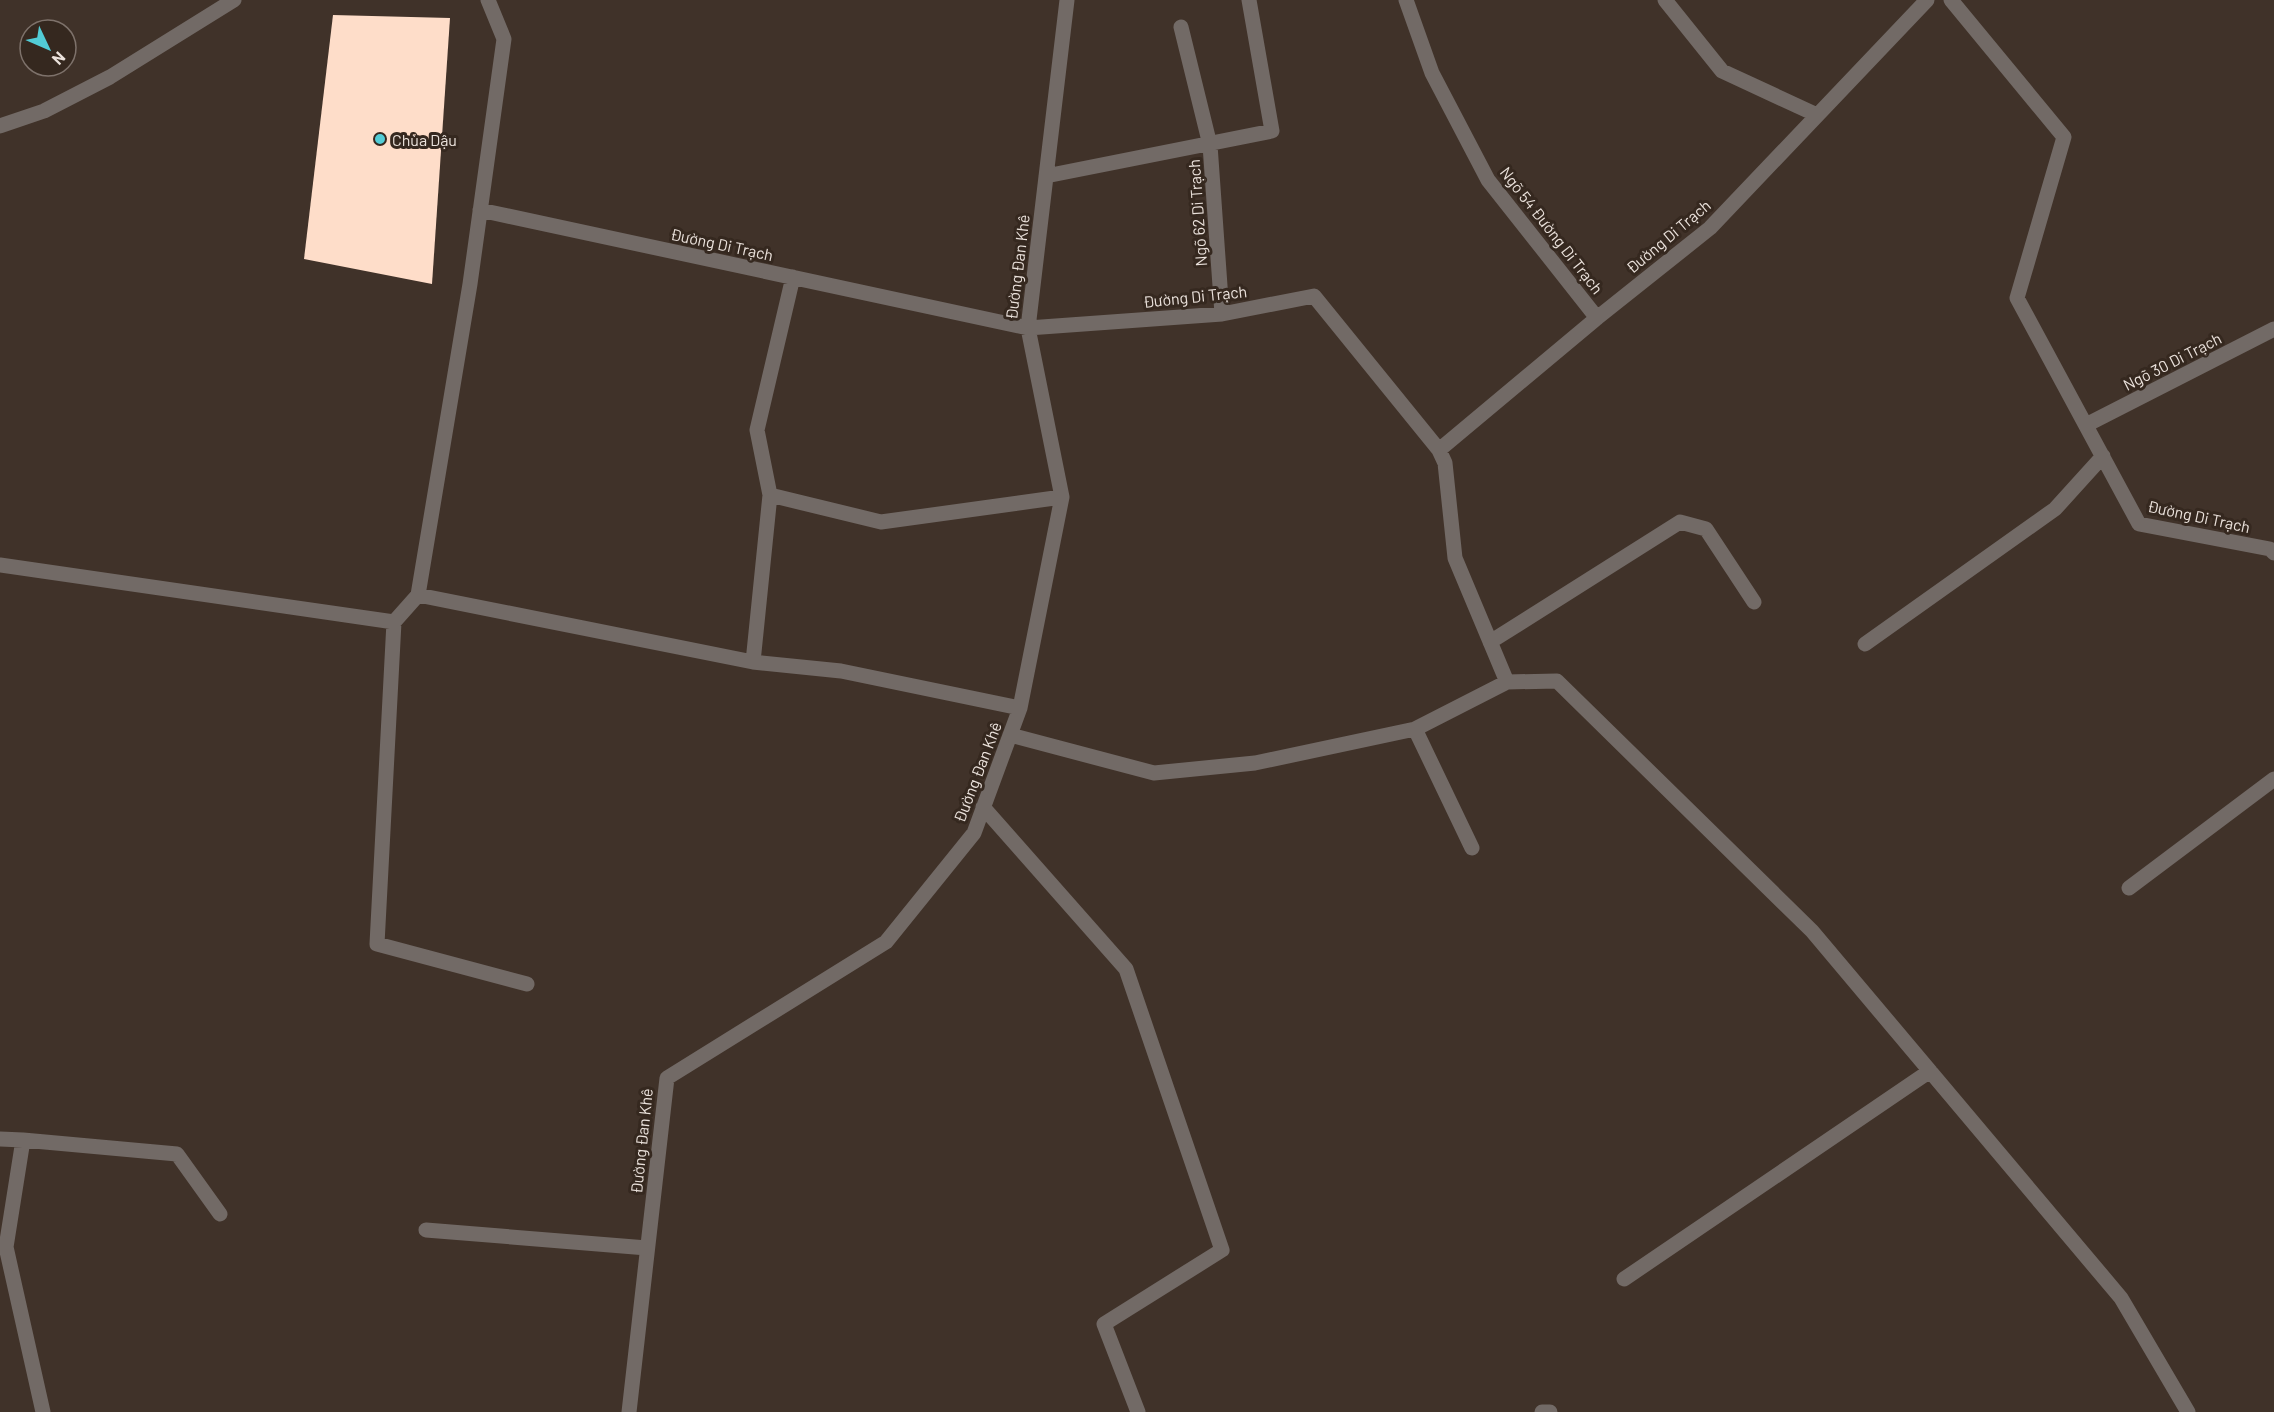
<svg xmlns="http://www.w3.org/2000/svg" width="2274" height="1412" font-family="Barlow,sans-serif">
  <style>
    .building { fill: #feddc9 }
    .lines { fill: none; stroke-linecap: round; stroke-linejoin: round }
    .minor { stroke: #726a66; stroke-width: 15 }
    .poi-dot { fill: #52ccd6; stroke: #35281f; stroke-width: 2 }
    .labels { text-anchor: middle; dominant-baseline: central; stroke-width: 6; stroke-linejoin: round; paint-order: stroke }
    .poi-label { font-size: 16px; fill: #ebe2dc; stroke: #35281f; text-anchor: start }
    .street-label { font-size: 16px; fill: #ebe2dc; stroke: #35281f }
  </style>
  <rect width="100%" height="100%" fill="#403229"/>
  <path class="building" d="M333,15l117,3 -18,266 -128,-25z"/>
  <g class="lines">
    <path class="minor" d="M1406,0l26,73 56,107 109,138
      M1665,0l57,71 95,44
      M1951,0l113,137 -47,161 122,226 131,25 4,4
      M1181,27l29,118 12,169
      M0,126l44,-15 66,-34 124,-77
      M1046,176l226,-45 -23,-131
      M480,210l548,118 194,-14 92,-18 125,154 6,13 10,95 52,124 -92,47 -160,34 -101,10 -144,-38
      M793,277l-36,153 13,65 111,27 181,-25
      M2086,425l188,-96
      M1439,450l158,-132 113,-90 217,-228
      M0,565l394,57 24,-27 335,67 88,9 179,37
      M418,595l52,-311 34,-245 -16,-39
      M394,622l-17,322 150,40
      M1490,642l190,-120 26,7 48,73
      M1865,644l190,-135 48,-53
      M753,662l17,-167
      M1507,682l50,-1 255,250 309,367 67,114
      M1415,729l57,119
      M983,807l143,162 96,281 -118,74 34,88
      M2129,888l145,-109
      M0,1139l23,1 -17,107 37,165
      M23,1140l154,14 43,60
      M426,1230l221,18
      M1624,1279l306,-208
      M629,1412l38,-334 219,-136 88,-109 46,-125 42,-211 -34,-169 39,-328
      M1542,1412h8"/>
  </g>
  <circle class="poi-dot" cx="380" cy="139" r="6"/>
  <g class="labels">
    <g class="poi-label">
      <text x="392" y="139">Chùa Dậu</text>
    </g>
    <g class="street-label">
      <text transform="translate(1197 213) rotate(-94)">Ngõ 62 Di Trạch</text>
      <text transform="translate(1552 230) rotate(52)">Ngõ 54 Đường Di Trạch</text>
      <text transform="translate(1668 236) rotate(-40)">Đường Di Trạch</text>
      <text transform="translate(722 244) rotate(12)">Đường Di Trạch</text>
      <text transform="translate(1017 267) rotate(-83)">Đường Đan Khê</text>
      <text transform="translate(1195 296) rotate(-6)">Đường Di Trạch</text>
      <text transform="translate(2172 361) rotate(-27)">Ngõ 30 Di Trạch</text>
      <text transform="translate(2199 516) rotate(12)">Đường Di Trạch</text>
      <text transform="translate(977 772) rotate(-69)">Đường Đan Khê</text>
      <text transform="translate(641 1141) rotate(-84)">Đường Đan Khê</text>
    </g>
  </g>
  <g transform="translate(48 48) rotate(134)"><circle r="28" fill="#35281f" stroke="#7e726b" stroke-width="1.5"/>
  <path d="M0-4.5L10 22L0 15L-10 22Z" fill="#52ccd6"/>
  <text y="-9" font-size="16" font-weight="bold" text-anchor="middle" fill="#ebe2dc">N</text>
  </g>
</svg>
